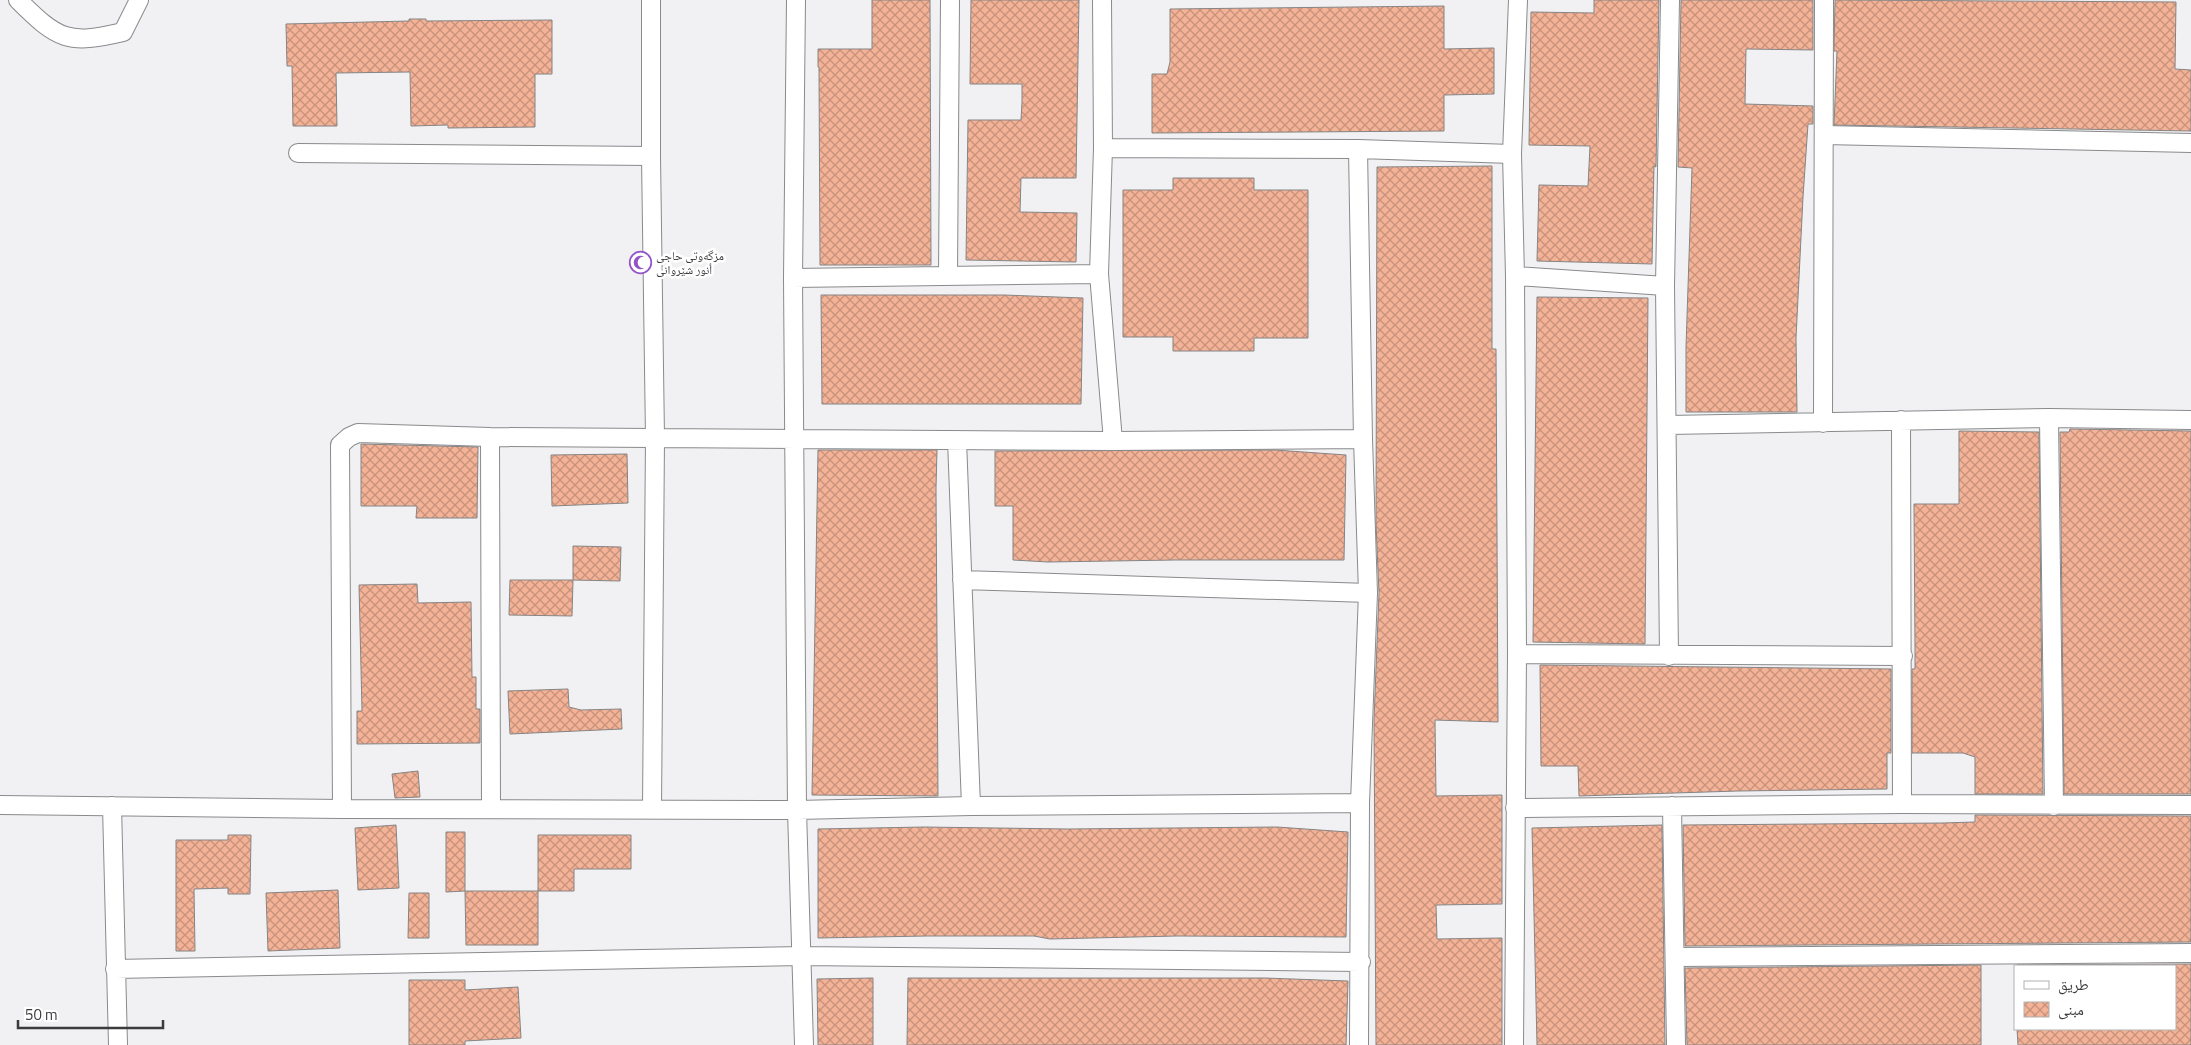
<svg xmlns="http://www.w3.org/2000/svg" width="2191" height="1045" font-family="'Titillium Web','Noto Naskh Arabic',sans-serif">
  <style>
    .building { fill: url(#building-cross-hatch); stroke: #868484 }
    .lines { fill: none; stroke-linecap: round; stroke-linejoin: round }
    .minor-casing { stroke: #898a8c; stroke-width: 20 }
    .minor { stroke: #fff; stroke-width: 18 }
    .labels { text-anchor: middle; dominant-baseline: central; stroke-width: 5; stroke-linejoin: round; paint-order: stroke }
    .poi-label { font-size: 12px; fill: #3b3b3c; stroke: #fff; text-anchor: start }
  </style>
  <defs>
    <pattern id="building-cross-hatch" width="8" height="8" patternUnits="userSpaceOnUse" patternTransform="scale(1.25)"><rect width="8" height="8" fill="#f4b297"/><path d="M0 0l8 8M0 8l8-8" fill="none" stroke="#c7927c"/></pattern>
  </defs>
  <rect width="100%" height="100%" fill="#f1f1f3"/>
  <path class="building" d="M872,0h58l1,265h-111l-1,-198h-1v-18h54z
    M971,0h108l-3,178h-55l-1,34 57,1 -1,49 -110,-2 2,-140h53l1,-18v-18h-52z
    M1594,0h65l-3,167 -2,-1 -2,98 -115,-3 2,-76 49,1 2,-40 -61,-1 2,-133 63,1z
    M1681,0h132v50l-67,-1 -1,55 68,2v18h-5l-5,73 -7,141 1,74h-111v-65l6,-179 -14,-1z
    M1835,0l341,2 -1,67 16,1v61l-357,-6 3,-74h-3z
    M1444,6v43l50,-1v46l-50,1v36l-292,2v-59h15l3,-12v-53z
    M409,19h17v2l126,-1v54h-17v53l-87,1v-3l-37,1 -1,-54 -74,1 1,53h-44l-1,-60h-5l-1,-42 123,-3z
    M1492,166v183h4l2,373 -63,-2 1,76 66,-1v109l-66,1 1,34 65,-1v107h-126l-2,-325 5,-127 -3,-69 1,-357z
    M1173,178h81v12h54v148h-54v13h-81v-14h-50v-147h50z
    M821,295h183l79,3 -2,106h-259z
    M1537,297l111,1 -3,346 -112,-2z
    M2070,429l121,2v363h-127l-4,-362h9z
    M1959,431l80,1 4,362h-68v-37l-12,-4h-51v-84h3v-22l-1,-143h45z
    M361,444l117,3 -1,71h-61l1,-12h-56z
    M818,450h119l-1,38 2,308 -126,-1z
    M1275,450l71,5 -2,105h-169l-127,2 -35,-2v-54h-18v-55z
    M627,454l1,49 -76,3 -1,-51z
    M573,546l48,1 -1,34 -47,-1z
    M510,580h63l-1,36 -63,-1z
    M417,584l1,19 53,-1 1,75h4v32h4v34l-123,1v-33h5l-3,-126z
    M1540,665l351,4v84h-4v36l-149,2 -159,5 -1,-30h-37z
    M568,689l1,18 12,3 40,-1 1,20 -112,5 -2,-43z
    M418,771l2,26 -25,1 -3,-24z
    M1975,815l216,1v126l-506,4 -2,-121 260,-2 32,-1z
    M396,825l3,63 -41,2 -3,-62z
    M1662,825l3,220h-128l-5,-217z
    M924,827l144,2 209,-2 71,5 -2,105 -169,-1 -127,3 -16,-3h-107l-109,2v-109z
    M446,832h19v59h73v-56h93v34h-57v22h-36v54h-72l-1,-54 -19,1z
    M228,835h23l-1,59h-22v-6l-34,1 1,62h-19v-111h52z
    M338,890l2,58 -72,3 -2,-58z
    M409,893h20v45h-21z
    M2191,964v81h-173l-1,-16h158v-63l-158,-1z
    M1981,965v80h-294l-2,-77z
    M873,978v67h-55l-1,-66z
    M908,978h356l84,3 -2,64h-439z
    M409,980h56v10l53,-3 3,51 -56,3v4h-56z"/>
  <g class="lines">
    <defs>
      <path id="minor" d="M18,0c40,40 50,45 105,32l16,-32
        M651,0v156l4,282 -3,371
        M796,0l-3,278 4,532 7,235
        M1102,0l1,148 -4,126 14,167
        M1824,135l367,8
        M1103,148l255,1 154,5
        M1358,149l5,290 5,154 -8,210 -1,242
        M298,153l353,3
        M948,275l2,-275
        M1515,276l150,10
        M793,278l306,-4
        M2049,418l5,388
        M1901,420l1,384
        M1823,423l1,-423
        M1668,425l381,-7 142,2
        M490,437l1,371
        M957,440l14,366
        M962,580l406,13
        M1517,654l386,2
        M1669,656l-4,-370 5,-286
        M0,805l342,4 455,1 174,-4 389,-3
        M112,806l6,239
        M1672,806l4,239
        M1515,808l387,-4 289,1
        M342,809l-2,-364 9,-8 9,-4 132,4 623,4 250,-2
        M1675,957l516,-4
        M115,969l687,-13 559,6
        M1514,1045l3,-391 -2,-378 -3,-122 6,-154"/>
    </defs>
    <use href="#minor" class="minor-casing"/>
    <use href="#minor" class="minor"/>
  </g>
  <defs>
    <symbol id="mosque-ring" viewBox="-11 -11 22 22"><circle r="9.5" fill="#fff" stroke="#9354ca" stroke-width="1.5"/><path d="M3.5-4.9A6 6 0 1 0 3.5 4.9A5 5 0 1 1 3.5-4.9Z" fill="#9354ca"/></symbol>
  </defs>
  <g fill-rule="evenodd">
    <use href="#mosque-ring" x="628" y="250" width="25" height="25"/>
  </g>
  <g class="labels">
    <g class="poi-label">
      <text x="656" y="255">مزگەوتی حاجی<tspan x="656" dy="14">أنور شێروانی</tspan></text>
    </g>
  </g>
  <rect x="2014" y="965" width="162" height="65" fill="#ffffff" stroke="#b1b1b1"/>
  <rect x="2024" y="981" width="25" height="8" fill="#ffffff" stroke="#b1b1b1"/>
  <text x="2058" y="990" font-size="15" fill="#3b3b3c">طريق</text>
  <rect x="2024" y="1002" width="25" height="15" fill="url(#building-cross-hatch)" stroke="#b1b1b1"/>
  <text x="2058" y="1015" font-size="15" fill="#3b3b3c">مبنى</text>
  <path d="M18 1020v8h145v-8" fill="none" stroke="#3b3b3c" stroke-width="2.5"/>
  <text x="25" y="1020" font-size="15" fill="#3b3b3c" stroke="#ffffff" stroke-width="4" paint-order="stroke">50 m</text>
</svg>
